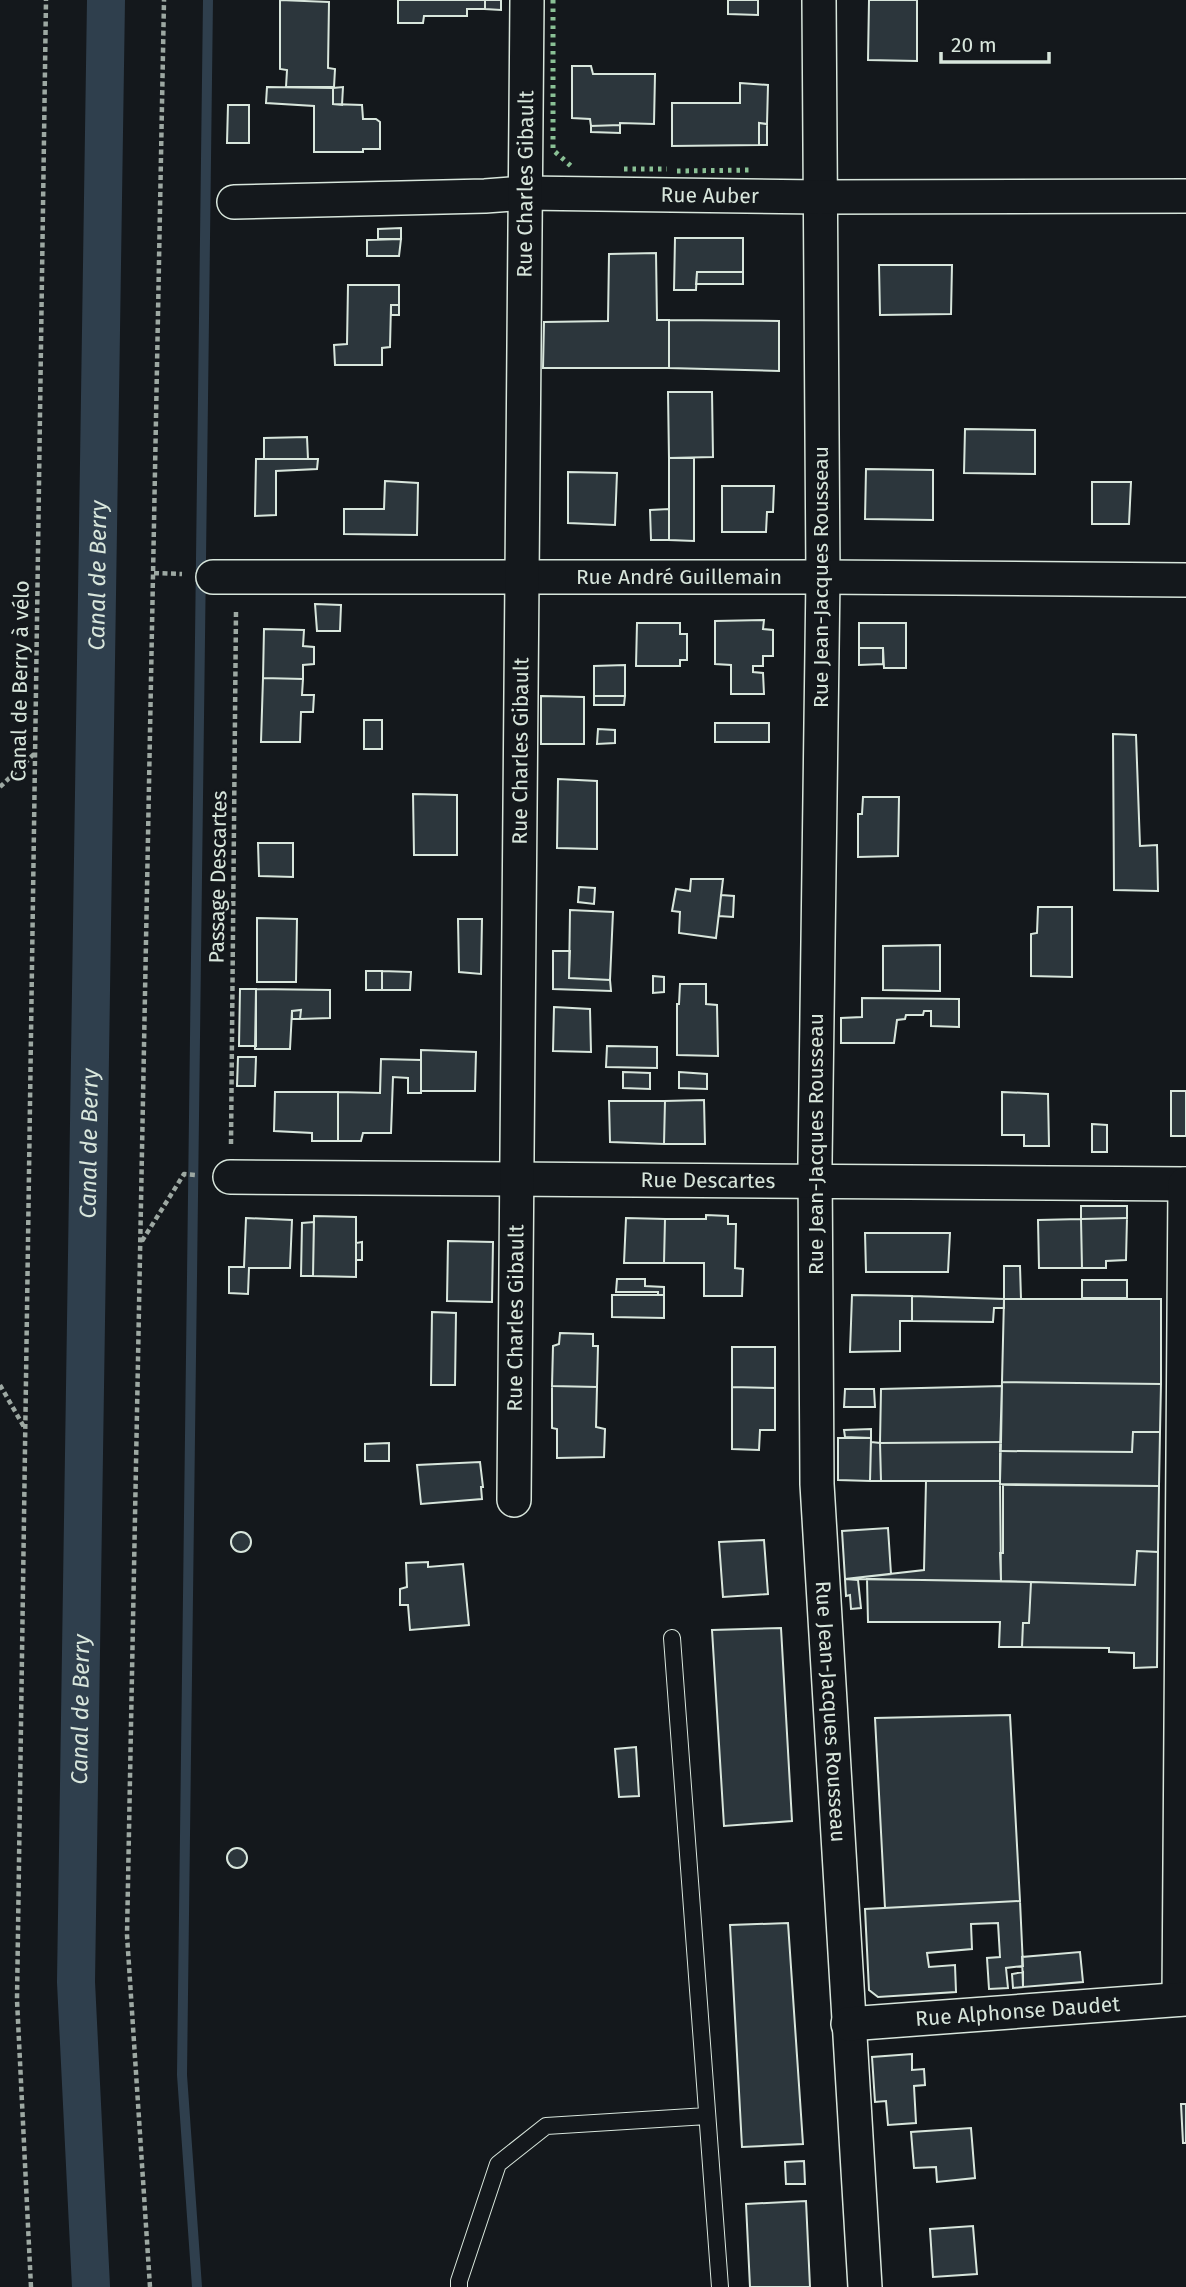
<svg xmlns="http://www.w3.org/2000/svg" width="1186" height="2287" font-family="'Fira Sans',sans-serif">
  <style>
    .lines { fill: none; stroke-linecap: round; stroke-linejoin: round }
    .stream { stroke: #2f3f4d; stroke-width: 10 }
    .canal { stroke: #2f3f4d; stroke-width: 38 }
    .building { fill: #2c363c; stroke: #d8e6dc; stroke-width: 2 }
    .lane-casing { stroke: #d8e6dc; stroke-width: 18 }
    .street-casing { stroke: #d8e6dc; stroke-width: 36 }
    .path { stroke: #9da8a2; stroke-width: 4.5; stroke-dasharray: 5 3.5; stroke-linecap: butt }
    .lane { stroke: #14181c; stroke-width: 16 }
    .street { stroke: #14181c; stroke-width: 33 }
    .hedge { stroke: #8ac095; stroke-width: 5; stroke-dasharray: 3.5 5; stroke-linecap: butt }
    .labels { text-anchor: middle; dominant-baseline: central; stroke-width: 5; stroke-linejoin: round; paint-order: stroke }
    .street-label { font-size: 21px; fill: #d8e6dc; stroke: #14181c }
    .water-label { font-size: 23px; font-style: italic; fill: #d8e6dc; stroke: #14181c }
  </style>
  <rect width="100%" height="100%" fill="#14181c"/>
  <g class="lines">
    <path class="stream" d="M197,2287l-15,-212 26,-2075"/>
    <path class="canal" id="s1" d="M91,2287l-15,-305 30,-1982"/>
  </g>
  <path class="building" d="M280,0l49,2 -1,66 7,1 -1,18h-48l1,-17 -7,-1z
    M398,0h87v9h-18v7h-43l-1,7h-25z
    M485,0h16v10l-16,-1z
    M728,0h30v15l-30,-1z
    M869,0h48v61l-49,-1z
    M572,66h19l2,8h62l-1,50 -34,-1v2l-29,1 -1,-7 -18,-1z
    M740,83l28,2 -1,39 -8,-1v22l-87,1v-43h68z
    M267,87l66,1v16l29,1 1,14h13l4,3v27h-17v3h-49v-46l-48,-3z
    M343,87l-1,18 -9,-1v-16z
    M228,105h21v38h-22z
    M759,123l8,1v21h-8z
    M620,125v8l-29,-1v-6z
    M401,228v11h-23v-10z
    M675,238h68v34h-46l-1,18h-22z
    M401,239l-2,17h-32v-16z
    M656,253l1,67h12v48h-126l1,-46 64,-1 1,-67z
    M879,265h73l-1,49 -71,1z
    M697,272h46v12h-47z
    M348,285h51v20h-8l-1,42 -8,1v17h-47l-1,-20 13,-1z
    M391,305h8v10h-8z
    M669,320l110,1v50l-110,-3z
    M668,392h44l1,65 -44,1z
    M965,429l70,1v44l-71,-1z
    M307,437l1,22h-44v-21z
    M669,458h25v83l-25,-1z
    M256,459h62l-1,10 -41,2v44l-21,1z
    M866,469l67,1v50l-68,-1z
    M568,472l49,1 -2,52 -47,-2z
    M385,481l33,2 -1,52 -73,-1v-25h40z
    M1092,482h39l-2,42h-37z
    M722,486h52l-1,26h-6l-1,20h-44z
    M669,509v31h-18l-1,-30z
    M315,604l26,1 -1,26h-23z
    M764,620l-1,9 10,1v26h-10v10h-10v6l10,1 1,21h-33v-29l-16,-1v-43z
    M637,623h43v11h7v26h-7v6h-44z
    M859,623h47v45h-22l-1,-20h-24z
    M264,629l40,1 -1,16 11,1v17l-11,1v14l-40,-1z
    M859,648h24v16l-24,1z
    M625,665v31h-31v-30z
    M263,678l40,1 -1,16h12l-1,17h-12l-1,30h-39z
    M541,696l43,1v47h-43z
    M594,696h31l-1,9h-30z
    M364,720h18v29h-18z
    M715,723h54v19h-54z
    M598,729l17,1v13l-18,1z
    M1113,734l23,1 4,111 17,-1 1,46 -44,-1z
    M558,779l39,2v68l-40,-1z
    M413,794l44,1v60h-43z
    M863,797h36l-1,59 -40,1v-43h4z
    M258,843h35v34l-34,-1z
    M691,879h32l-7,59 -37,-5 1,-21 -8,-1 4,-22 14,2z
    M579,887l16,1 -1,16 -16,-2z
    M721,895l13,1 -1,21 -14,-1z
    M1038,907h34v70l-41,-1v-42l6,-1z
    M570,910l43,2 -3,68 -41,-2z
    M257,918l40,1 -1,63h-39z
    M458,919h24l-1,55 -22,-2z
    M940,945v46l-57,-1v-44z
    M553,951h17l-1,27 41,2 1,11 -58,-2z
    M366,971h16v19h-16z
    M382,971l29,1 -1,18h-28z
    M653,976l11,1v15l-11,1z
    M680,984h26v20l11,1 1,51 -41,-1v-51h2z
    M240,989h16v57h-17z
    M256,989l74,1v28l-30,1 1,-9 -9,1 -2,38h-35z
    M862,998l97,1v28l-28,-1v-15h-7l-1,4h-17l-1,4 -8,1 -3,23h-53v-25l21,-1z
    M554,1007l36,2 1,43 -38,-1z
    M301,1010l-1,9h-8v-8z
    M607,1046l50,1v21l-51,-1z
    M421,1050l55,2 -1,39h-54z
    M238,1057h18l-1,29h-18z
    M381,1059l40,1v33h-13v-15l-15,-1 -2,56h-28l-2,8h-23v-49l42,1z
    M623,1072l27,1v16l-27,-1z
    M679,1072l28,2v15l-28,-1z
    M1171,1091h15v45h-15z
    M275,1092h63v49h-26v-8l-38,-2z
    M1002,1092l46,2 1,52h-25v-11h-22z
    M704,1100l1,44h-41l1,-43z
    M609,1101h56l-1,43 -54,-2z
    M1092,1124l15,1v27h-15z
    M1081,1206h46v12l-46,1z
    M706,1215l22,1v8h8l-1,44 8,1 -1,27h-38v-33h-40l1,-44h41z
    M314,1216l42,1v60l-43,-1z
    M246,1218l46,2 -2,48h-41l-1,26 -19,-1v-26h15z
    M626,1218l39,1 -1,44h-40z
    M1127,1218l-1,42 -20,1v7h-24l-1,-49z
    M1081,1219l1,49h-43l-1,-48z
    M314,1222l-1,54h-12l1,-53z
    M865,1233h85l-2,39h-82z
    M448,1241l45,1 -1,60 -45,-1z
    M362,1242v18h-6v-17z
    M1004,1266h16l1,33h-17z
    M617,1279h28v7l19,1v8h-6v-3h-42z
    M1082,1280h45v18h-45z
    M612,1295h52v23l-52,-1z
    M852,1295l60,1v25h-12v30l-50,1z
    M912,1296l92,3v9h-10l-1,14 -81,-1z
    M1004,1299h157v85l-159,-2z
    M432,1312l24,1 -1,72h-24z
    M560,1333l33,1v12h5l-1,41 -45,-1 1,-40 6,-2z
    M732,1347h43v41l-43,-1z
    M1002,1382l159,2 -1,48h-27l-1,20 -132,-1z
    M552,1386l45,1 -1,40 9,2 -1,28 -47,1v-29l-5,-1z
    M1002,1386l-1,56 -121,1 1,-54z
    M732,1387l43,1v42h-15l-1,20 -27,-1z
    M845,1389h29l1,18h-31z
    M871,1429v9l-26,-1 -1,-7z
    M1133,1432h27l-1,54 -159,-2v-33l132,1z
    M838,1438h33l-1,43 -32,-1z
    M871,1442l9,1 1,38h-11z
    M1001,1442l-1,39h-119l-1,-38z
    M389,1443v18h-24v-17z
    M480,1462l3,25h-2l1,12 -61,5 -4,-39z
    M926,1481h74l1,100 -156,-2 79,-9z
    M1003,1485l156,1 -1,66 -21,-1 -2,34 -134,-4 -1,-28h3z
    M888,1528l3,46 -46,5 -3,-48z
    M231 1542a10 10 0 1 1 20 0a10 10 0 1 1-20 0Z
    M764,1540l4,54 -45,3 -4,-55z
    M1137,1551l21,1 -1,115 -23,1v-15l-25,-1v-4l-87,-1 1,-24h6l2,-41 104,3z
    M428,1562v5l35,-3 6,61 -59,5 -2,-25h-8v-16l7,-2 -1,-24z
    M845,1579l13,1 3,28 -10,1 -1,-14 -4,1z
    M867,1579l164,3 -2,41h-6l-1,24h-23l1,-25h-132z
    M781,1628l11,193 -68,5 -12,-196z
    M1010,1715l10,186 -135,7 -10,-190z
    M636,1747l3,49 -20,1 -4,-48z
    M227 1858a10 10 0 1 1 20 0a10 10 0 1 1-20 0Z
    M1020,1901l3,65 -17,2 2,20 -19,1 -2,-31 13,-1 -2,-34 -27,1 1,25 -45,4 2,14 26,-2 1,27 -78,5 -9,-7 -4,-81z
    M788,1923l15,221 -61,3 -12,-222z
    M1080,1952l3,30 -60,5 -1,-30z
    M1023,1972v15l-10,1 -1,-14z
    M912,2054v16l12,-1 1,16 -11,1 2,37 -28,2 -2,-24 -11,1 -3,-45z
    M1181,2104h5v39h-3z
    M971,2128l4,50 -38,4 -1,-15 -22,1 -3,-36z
    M804,2161l1,23h-19l-1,-22z
    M806,2201l4,86h-60l-4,-83z
    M973,2226l4,48 -44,3 -3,-48z"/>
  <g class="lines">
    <defs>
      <path id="lane" d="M672,1638l48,649
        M459,2287v-6l39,-117 48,-38 161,-10"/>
      <g id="street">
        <path id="s2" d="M819,0l4,577 -8,585 2,322 48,803"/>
        <path id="s3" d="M234,202l251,-6 40,-3 294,4 367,-1"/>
        <path id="s4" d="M213,577h610l363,3"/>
        <path id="s5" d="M230,1177l956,7"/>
        <path id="s6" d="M514,1500l13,-1500"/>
        <path d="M1179,1999l6,-815"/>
        <path id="s7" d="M848,2024l338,-25"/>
      </g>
    </defs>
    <use href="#lane" class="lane-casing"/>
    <use href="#street" class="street-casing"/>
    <path class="path" d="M154,573l28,1
      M0,787l34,-33
      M231,1144l5,-534
      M142,1241l42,-67 11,1
      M0,1385l24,42
      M31,2287l-14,-287 29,-2000
      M150,2287l-23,-352 37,-1935"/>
    <use href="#lane" class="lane"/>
    <use href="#street" class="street"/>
    <path class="hedge" d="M553,0v150l18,16
      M624,169h43
      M677,171l76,-1"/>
  </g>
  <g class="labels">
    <g class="street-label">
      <text stroke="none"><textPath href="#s6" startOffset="1316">Rue Charles Gibault</textPath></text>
      <text stroke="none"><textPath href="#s3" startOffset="476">Rue Auber</textPath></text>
      <text stroke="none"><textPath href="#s4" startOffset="466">Rue André Guillemain</textPath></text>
      <text transform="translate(821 577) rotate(-90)">Rue Jean-Jacques Rousseau</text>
      <text transform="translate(20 681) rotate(-89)">Canal de Berry à vélo</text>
      <text stroke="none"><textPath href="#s6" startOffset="749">Rue Charles Gibault</textPath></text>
      <text transform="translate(218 877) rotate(-89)">Passage Descartes</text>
      <text transform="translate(816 1144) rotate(-90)">Rue Jean-Jacques Rousseau</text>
      <text stroke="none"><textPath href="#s5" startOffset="478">Rue Descartes</textPath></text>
      <text stroke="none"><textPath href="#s6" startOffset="182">Rue Charles Gibault</textPath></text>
      <text stroke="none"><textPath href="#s2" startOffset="1712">Rue Jean-Jacques Rousseau</textPath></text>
      <text stroke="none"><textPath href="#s7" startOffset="170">Rue Alphonse Daudet</textPath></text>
    </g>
    <g class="water-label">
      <text stroke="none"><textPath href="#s1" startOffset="1712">Canal de Berry</textPath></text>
      <text stroke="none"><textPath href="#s1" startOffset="1144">Canal de Berry</textPath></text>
      <text stroke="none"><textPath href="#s1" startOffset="578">Canal de Berry</textPath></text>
    </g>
  </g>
  <path d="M941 52v10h108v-10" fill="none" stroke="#d8e6dc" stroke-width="3.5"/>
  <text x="951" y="52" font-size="21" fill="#d8e6dc" stroke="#14181c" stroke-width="5" paint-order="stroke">20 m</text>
</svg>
